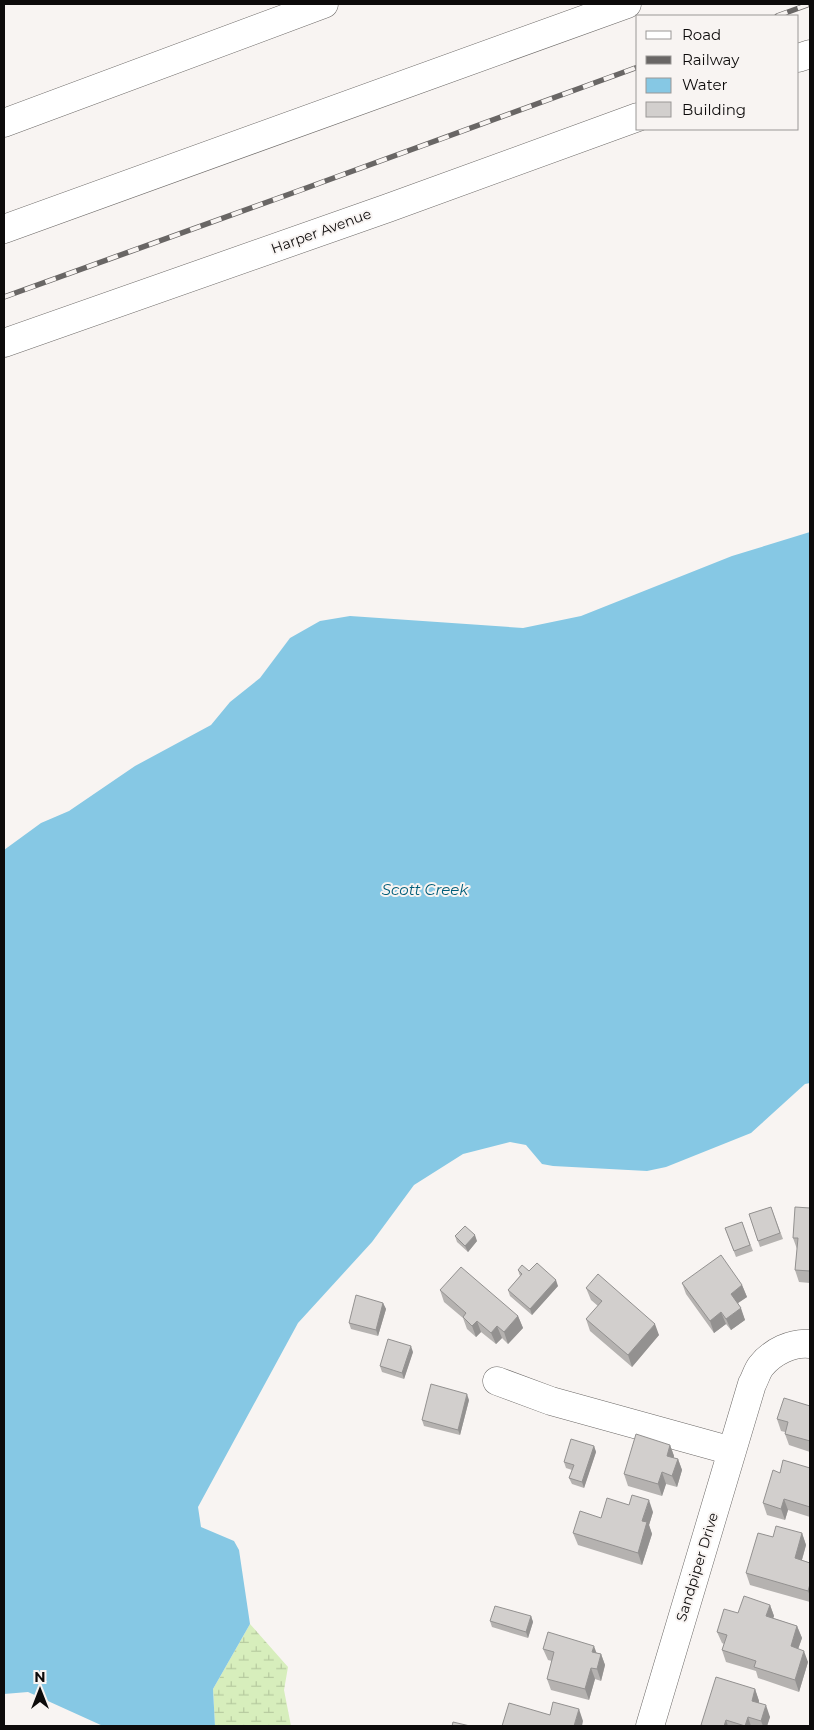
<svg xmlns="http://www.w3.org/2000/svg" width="814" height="1730" font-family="Montserrat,sans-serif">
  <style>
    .wetland { fill: url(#wetland-marsh) }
    .water { fill: #86c8e4 }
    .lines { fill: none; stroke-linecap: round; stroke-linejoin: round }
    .minor-casing { stroke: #6c6967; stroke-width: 29 }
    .minor { stroke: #fff; stroke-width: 28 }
    .rail-casing { stroke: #696665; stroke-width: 5.5 }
    .rail { stroke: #f8f4f2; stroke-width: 4; stroke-dasharray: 11; stroke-linecap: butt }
    .wall { fill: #b5b2b0 }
    .shaded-wall { fill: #939190 }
    .building { fill: #d2cfcd; stroke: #939190 }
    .labels { text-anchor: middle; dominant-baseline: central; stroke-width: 4; stroke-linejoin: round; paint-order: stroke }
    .street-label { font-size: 14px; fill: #0d0b0b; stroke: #f8f4f2 }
    .water-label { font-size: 15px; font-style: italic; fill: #005d79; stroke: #f8f4f2 }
  </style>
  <defs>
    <pattern id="wetland-marsh" width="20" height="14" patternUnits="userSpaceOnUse" patternTransform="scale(1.25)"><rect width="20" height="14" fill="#d7eebc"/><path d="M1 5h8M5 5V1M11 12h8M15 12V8" fill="none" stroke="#b7cba0"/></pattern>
  </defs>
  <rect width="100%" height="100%" fill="#f8f4f2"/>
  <path class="wetland" d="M250,1624l38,43 -4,23 7,36h-76l-2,-37z"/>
  <path class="water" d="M810,532v551l-5,1 -54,49 -85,34 -19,4 -94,-5 -11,-2 -16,-19 -16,-3 -47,12 -49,31 -42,57 -74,81 -100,184 3,20 33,14 5,9 11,74 -37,65 2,37h-112l-75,-34 -24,2v-844l37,-27 28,-12 66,-45 76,-41 19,-23 30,-24 30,-40 30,-17 30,-5 173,12 58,-12 151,-60z"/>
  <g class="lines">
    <defs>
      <path id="minor" d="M798,58l12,-4
        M4,123l320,-119
        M4,229l623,-225
        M4,343l384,-135 250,-91
        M497,1381l54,20 181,50
        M650,1726l102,-342c3,-5 5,-13 9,-18 11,-14 31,-24 49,-22"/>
    </defs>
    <use href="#minor" class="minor-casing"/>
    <use href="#minor" class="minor"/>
    <defs>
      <path id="rail" d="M777,16l33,-12
        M4,297l294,-106 340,-124"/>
    </defs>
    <use href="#rail" class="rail-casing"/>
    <use href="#rail" class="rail"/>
  </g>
  <path class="wall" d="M771,1207l12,32 -23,8 -11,-33z
    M810,1208v75l-11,-1 -4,-12 2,-21 -4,-11z
    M742,1222l11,29 -17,6 -11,-29z
    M455,1236l22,5 -9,11 -11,-10z
    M518,1270l11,1 29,15 -26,29 -22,-19 -2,-6 12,-14z
    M682,1283l60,2 5,12 -9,6 7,17 -14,10 -5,-6 -12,9 -28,-39z
    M586,1288l73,47 -27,32 -42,-36 -4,-12 12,-13 -7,-6z
    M440,1290l78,26 5,12 -15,16 -6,-6 -6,6 -15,-12 -5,5 -9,-8 -4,-11 -19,-16z
    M383,1303l3,6 -8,27 -27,-7 -2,-6z
    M413,1352l-9,27 -22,-7 -2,-6z
    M469,1400l-9,35 -36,-9 -2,-6z
    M810,1406v46l-21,-7 -4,-11v-2l-4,-1 -4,-12z
    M670,1445l4,11v2l4,1 4,11 -5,17 -11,-3 -4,12 -34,-10 -4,-12z
    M594,1446l2,6 -12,36 -12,-4 -3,-6 3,-8 -6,-2 -2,-6z
    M810,1468v49l-22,-7 -3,10 -18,-5 -4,-12 17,-30z
    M653,1512l-4,13 3,9 -10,31 -64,-20 -5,-12 28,-15z
    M802,1533l4,12 -4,15 8,3v39l-60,-17 -4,-12 27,-36z
    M770,1605l4,11 -1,2 24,8 5,12 -4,11 10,13 -9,30 -41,-14 -2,-7 -30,-9 -4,-12 2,-6 -2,-1 -5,-11 21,-19z
    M531,1616l2,6 -5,16 -36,-11 -2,-6z
    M543,1649l54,4 4,1 4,11 -4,16 -6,-2 -6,21 -38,-10 -4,-11 5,-18 -4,-1z
    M755,1689l4,12v2l11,14 -3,9h-65l-1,-1z"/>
  <path class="shaded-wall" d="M475,1235l2,6 -9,11 -3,-6z
    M556,1280l2,6 -26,29 -2,-6z
    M742,1285l5,12 -12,8 -4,-11z
    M383,1303l3,6 -8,27 -2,-6z
    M741,1308l4,12 -14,10 -5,-11z
    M721,1312l5,12 -12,9 -4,-12z
    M518,1316l5,12 -15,16 -4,-12z
    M477,1321l4,11 -5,5 -4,-11z
    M655,1324l4,11 -27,32 -4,-12z
    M497,1326l5,12 -6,6 -5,-11z
    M411,1346l2,6 -9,27 -2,-6z
    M467,1394l2,6 -9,35 -2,-5z
    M670,1445l4,11 -3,11 -4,-11z
    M594,1446l2,6 -12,36 -2,-6z
    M678,1459l4,11 -5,17 -5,-11z
    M662,1472l4,12 -4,12 -4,-12z
    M784,1499l4,11 -3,10 -4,-11z
    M649,1500l4,12 -4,13 3,9 -10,31 -4,-12 4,-32z
    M802,1533l4,12 -7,25 -4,-12z
    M810,1584v12l-2,-5z
    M770,1605l4,11 -4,11 -4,-11z
    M531,1616l2,6 -5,16 -2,-6z
    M797,1626l5,12 -7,20 -4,-12z
    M594,1646l4,11 -6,-5z
    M804,1651l4,11 -9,30 -4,-12z
    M601,1654l4,11 -4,16 -4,-12z
    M591,1668l4,11 -6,21 -4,-11z
    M755,1689l4,12 -3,11 -4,-11z
    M766,1705l4,12 -3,9h-4l-2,-5z
    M579,1709l4,12 -1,5h-8z
    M748,1717l3,9h-6z
    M726,1720l2,6h-4z"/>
  <path class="building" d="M771,1207l9,26 -22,8 -9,-27z
    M795,1207l15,1v63l-15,-1 3,-32h-5z
    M742,1222l8,23 -16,6 -9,-23z
    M465,1226l10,9 -10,11 -10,-10z
    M721,1255l21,30 -11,9 10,14 -15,11 -5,-7 -11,9 -28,-38z
    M537,1263l19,17 -26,29 -22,-19 14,-16 -4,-4 4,-5 7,6z
    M461,1267l57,49 -14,16 -7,-6 -6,7 -14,-12 -5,5 -9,-9 3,-4 -26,-23z
    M598,1274l57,50 -27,31 -42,-36 16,-18 -16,-13z
    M356,1295l27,8 -7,27 -27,-7z
    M388,1339l23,7 -9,27 -22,-7z
    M431,1384l36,10 -9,36 -36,-10z
    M784,1398l26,8v35l-25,-7 3,-12 -11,-3z
    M636,1434l34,11 -3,11 11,3 -6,17 -10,-4 -4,12 -34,-10z
    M571,1439l23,7 -12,36 -13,-4 5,-13 -10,-3z
    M783,1460l27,8v39l-26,-8 -3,10 -18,-6 10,-33 7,3z
    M632,1495l17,5 -7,21 5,1 -9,31 -65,-20 7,-22 21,7 6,-20 22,7z
    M776,1526l26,7 -7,25 15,5v21l-2,7 -62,-18 12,-40 15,4z
    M744,1596l26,9 -4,11 31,10 -6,20 13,5 -9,29 -41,-13 2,-6 -34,-11 5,-15 -10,-3 7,-23 14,4z
    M495,1606l36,10 -5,16 -36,-11z
    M548,1632l46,14 -2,6 9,2 -4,15 -6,-1 -6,21 -38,-10 7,-27 -11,-3z
    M716,1677l39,12 -3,12 14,4 -5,16 -13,-4 -3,9 -19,-6 -2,6h-19l-4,-1z
    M553,1702l26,7 -5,17h-72l7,-23 41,12z
    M453,1722l17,4h-18z"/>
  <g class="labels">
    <g class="street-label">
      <text transform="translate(321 231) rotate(-20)">Harper Avenue</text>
      <text transform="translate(697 1567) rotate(-73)">Sandpiper Drive</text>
    </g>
    <g class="water-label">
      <text x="425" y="889">Scott Creek</text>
    </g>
  </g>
  <rect width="814" height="1730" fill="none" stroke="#0d0b0b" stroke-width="10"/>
  <rect x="636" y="15" width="162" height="115" fill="#f8f4f2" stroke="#9a9796"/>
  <rect x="646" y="31" width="25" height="8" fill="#ffffff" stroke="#9a9796"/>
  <text x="682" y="40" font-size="15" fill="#0d0b0b">Road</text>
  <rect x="646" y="56" width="25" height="8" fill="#696665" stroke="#9a9796"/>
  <text x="682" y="65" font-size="15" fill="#0d0b0b">Railway</text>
  <rect x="646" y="78" width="25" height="15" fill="#86c8e4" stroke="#9a9796"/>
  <text x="682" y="90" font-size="15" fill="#0d0b0b">Water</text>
  <rect x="646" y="102" width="25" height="15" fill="#d2cfcd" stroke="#9a9796"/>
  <text x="682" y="115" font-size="15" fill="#0d0b0b">Building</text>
  <g transform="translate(40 1690)" stroke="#f8f4f2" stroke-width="4" paint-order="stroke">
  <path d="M0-4L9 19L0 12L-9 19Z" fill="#0d0b0b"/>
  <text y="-8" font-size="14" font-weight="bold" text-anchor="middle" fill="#0d0b0b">N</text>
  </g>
</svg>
